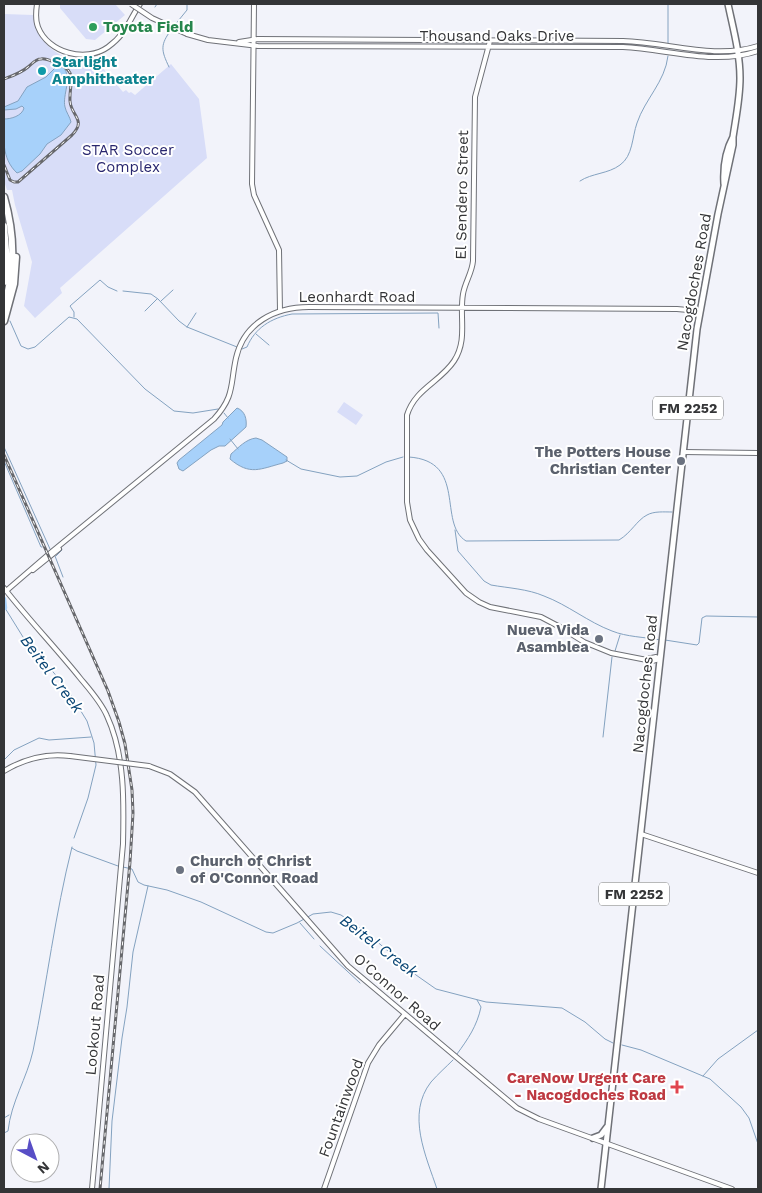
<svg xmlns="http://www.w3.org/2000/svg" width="762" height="1193" font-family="'Work Sans',sans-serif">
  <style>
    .green { fill: #d8ddf8 }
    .water { fill: #a7d1fa; stroke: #84a2c0 }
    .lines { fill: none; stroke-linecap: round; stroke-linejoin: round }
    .stream { stroke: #84a2c0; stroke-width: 1 }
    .river { stroke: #a7d1fa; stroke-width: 4.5 }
    .secondary-casing { stroke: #6f7177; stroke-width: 6 }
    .primary-casing { stroke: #6f7177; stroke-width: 8 }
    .highway-casing { stroke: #6f7177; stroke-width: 9 }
    .secondary { stroke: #fff; stroke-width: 4 }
    .primary { stroke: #fff; stroke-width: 5 }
    .highway { stroke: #fff; stroke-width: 6 }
    .rail-casing { stroke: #67686c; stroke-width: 3 }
    .rail { stroke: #fff; stroke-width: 1; stroke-dasharray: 4; stroke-linecap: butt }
    .secondary-bridge-casing { stroke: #6f7177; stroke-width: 6; stroke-linecap: butt }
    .secondary-bridge { stroke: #fff; stroke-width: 4 }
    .leisure-dot { fill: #2e9e5b; stroke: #fff; stroke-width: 2 }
    .culture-dot { fill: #0f9aa8; stroke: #fff; stroke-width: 2 }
    .worship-dot { fill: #6b7280; stroke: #fff; stroke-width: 2 }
    .health-dot { fill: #e0444e; stroke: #fff; stroke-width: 2 }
    .labels { text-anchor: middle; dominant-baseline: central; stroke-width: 4; stroke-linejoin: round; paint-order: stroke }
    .shield { fill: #fff; stroke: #717273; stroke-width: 1 }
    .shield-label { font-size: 14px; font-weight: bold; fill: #343537 }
    .leisure-label { font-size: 15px; font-weight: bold; fill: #27864d; stroke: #fff; text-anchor: start }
    .street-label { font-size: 15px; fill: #343537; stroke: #fff }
    .culture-label { font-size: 15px; font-weight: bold; fill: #0d838f; stroke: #fff; text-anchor: start }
    .park-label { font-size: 15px; fill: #28266e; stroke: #fff }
    .worship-label { font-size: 15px; font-weight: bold; fill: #5b616d; stroke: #fff; text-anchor: end }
    .health-label { font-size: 15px; font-weight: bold; fill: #be3a42; stroke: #fff; text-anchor: end }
    .water-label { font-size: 16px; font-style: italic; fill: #0a4675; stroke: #fff }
  </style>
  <rect width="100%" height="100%" fill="#f2f3fa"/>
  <path class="green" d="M60,4h55l10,11 -30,25 -9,-1 -26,-31z
    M4,14l29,1c3,21 17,38 38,44 8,2 15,-3 24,0l28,33 3,-2 3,3 2,-1 4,3 36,-31 28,35 8,59 -147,130 2,5 -27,25 -11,-12 8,-44 -17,-57 -3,-15h-5l-3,-9z
    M344,402l19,13 -7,10 -19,-13z"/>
  <path class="water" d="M56,67h7c10,11 -1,28 2,40 1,5 5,10 6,15l-10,13 -14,9 -7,10 -18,17 -5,2c-16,-15 -13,-35 -13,-54 7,0 18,-3 20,-11l-2,-2 -6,3 -12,1v-3l14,-6 9,-14 19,-10z
    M237,408c8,3 10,11 9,19l-21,19h-6l-8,4 -28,21 -4,-2 -2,-6 2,-3 43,-35 1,-3z
    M256,438l6,2 25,17v4l-4,2c-23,6 -33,13 -53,-4l1,-5c7,-6 15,-15 25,-16z"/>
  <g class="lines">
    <path class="stream" d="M668,4v40
      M155,7l2,-3
      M174,26l13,-16v-6
      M169,67c-8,-17 -9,-22 2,-37
      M580,181c12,-8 28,-7 40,-16 13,-9 12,-28 17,-42 8,-24 28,-41 31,-67
      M123,291l28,3 7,5 21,22 8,6 50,20
      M161,301l12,-11
      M145,311l12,-12
      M74,317v-5l-4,-6 30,-26 8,7 9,4
      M10,321l11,25 7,3 7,-2 34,-30 8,2 68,70 29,22 19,2 25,-4
      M187,327l9,-14
      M256,334l13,11
      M242,349l5,-2c8,-19 24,-29 45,-33l146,-1 1,15
      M224,413l4,5
      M230,439l8,10
      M4,447l46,102
      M409,457c59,4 28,66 57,84l153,-1c12,-7 18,-20 28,-25 7,-4 17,-3 25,-3
      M286,460l15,9 39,8 17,-1 29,-14 17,-5
      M4,461l37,86h1
      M455,530l3,21 26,30 7,4c17,3 37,4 53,11 24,9 44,26 68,35 15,6 32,6 49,9
      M55,556l8,21
      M56,556l6,-6
      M5,608l18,29 43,50 21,34 7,22 2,22 -8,33 -14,40
      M665,640l32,5 2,-2 3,-25 4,-2 52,1
      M615,651l5,-16
      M603,737l9,-80
      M4,760l10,-10 25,-12 10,2 42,-3
      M72,848l5,3 41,15
      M123,867l9,2 6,13 6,3 23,5 34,12 65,30 7,1 24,-10 16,-9 18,-2 10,3 26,18 49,42 20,14 50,13 76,6 23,14 20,17 8,4
      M300,923l14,16
      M320,946l40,37
      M622,1045l19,5 69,29 31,28 8,11 9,26
      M457,1054c11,-15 20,-28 24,-47l-4,-7
      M703,1076l15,-17 40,-29
      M4,1118l5,-3
      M4,1133l4,-2c3,-29 19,-53 25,-80 14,-68 22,-137 39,-204
      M109,1189l3,-68 10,-83 5,-31 6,-55 15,-66
      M437,1189c-11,-33 -31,-75 -6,-107 7,-8 15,-15 22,-22"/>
    <path class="river" d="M4,599l1,9"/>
    <defs>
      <path id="secondary" d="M37,4c-1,7 -2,16 1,23 10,26 48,36 70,20 19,-14 20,-25 32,-43
        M254,4l-2,180 2,11 25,55 1,61
        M187,34l21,6 50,6 365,1c45,2 91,19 135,4
        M490,41l-15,56 -2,164c-1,12 -8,21 -10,33 -4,23 5,46 -9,67 -14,21 -39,28 -47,54v87l3,18 9,19 8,11 39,43 13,9 11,5 51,10 19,10 24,15 27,11 41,8 8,-2
        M239,42l19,-3 365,2c45,1 91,19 135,5
        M683,452l75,1
        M33,570l26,-21
        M4,588c24,31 52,60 76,90 10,12 21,24 27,38 18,39 17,86 16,128l-31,345
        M6,591l43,-37 165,-135c21,-23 16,-34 22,-61 8,-35 39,-51 73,-51l368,2 22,2
        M647,659l9,-2 4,2
        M149,766l21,8 25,18 153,174 169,142 22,11 193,70
        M4,771c20,-12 43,-18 66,-15
        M641,834l117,39
        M324,1189l44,-126 11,-18 26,-31"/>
      <path id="primary" d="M728,4c5,24 12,49 12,74 0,20 -4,39 -7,59
        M593,1138l8,-3 6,-8
        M601,1189l96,-860 21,-115 15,-69v-8c-7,13 -10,31 -9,47"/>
      <path id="highway" d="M4,197c10,35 12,72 0,108
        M4,226l3,36 -3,20
        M4,321l10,-37 2,-27"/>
    </defs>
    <use href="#secondary" class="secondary-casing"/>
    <use href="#primary" class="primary-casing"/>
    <use href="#highway" class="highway-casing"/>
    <use href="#secondary" class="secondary"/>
    <use href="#primary" class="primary"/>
    <use href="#highway" class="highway"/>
    <defs>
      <path id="rail" d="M4,79c8,-3 17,-6 24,-12 4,-3 7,-8 13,-8 5,-1 10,2 15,4 23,8 13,19 14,38 1,15 17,19 2,34l-54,47h-4l-4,-2 -6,-15
        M4,455l104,236 11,31 6,22 7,46 1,23 -3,49 -30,327"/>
    </defs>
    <use href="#rail" class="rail-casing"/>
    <use href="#rail" class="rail"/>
    <defs>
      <path id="secondary-bridge" d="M131,4l21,14 35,16
        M70,756l79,10"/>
    </defs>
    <use href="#secondary-bridge" class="secondary-bridge-casing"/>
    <use href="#secondary-bridge" class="secondary-bridge"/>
  </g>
  <circle class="leisure-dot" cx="93" cy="27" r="5"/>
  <circle class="culture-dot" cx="42" cy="71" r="5"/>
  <g class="worship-dot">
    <circle cx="681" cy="461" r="5"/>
    <circle cx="599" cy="639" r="5"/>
    <circle cx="180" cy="870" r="5"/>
  </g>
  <path class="health-dot" d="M674.5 1079.5h5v5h5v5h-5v5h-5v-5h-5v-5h5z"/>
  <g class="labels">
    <g class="shield">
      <rect x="653" y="396.5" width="70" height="23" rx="4"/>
      <rect x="599" y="882.5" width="70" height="23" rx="4"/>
    </g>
    <g class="shield-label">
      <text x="688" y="408">FM 2252</text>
      <text x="634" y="894">FM 2252</text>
    </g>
    <g class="leisure-label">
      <text x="103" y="27">Toyota Field</text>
    </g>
    <g class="street-label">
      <text x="497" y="36">Thousand Oaks Drive</text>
      <text transform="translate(462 195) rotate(-89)">El Sendero Street</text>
      <text transform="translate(694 282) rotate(-80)">Nacogdoches Road</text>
      <text x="357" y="297">Leonhardt Road</text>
      <text transform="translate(645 684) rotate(-84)">Nacogdoches Road</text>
      <text transform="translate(397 992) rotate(41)">O'Connor Road</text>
      <text transform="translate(95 1025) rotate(-85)">Lookout Road</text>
      <text transform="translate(341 1108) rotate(-70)">Fountainwood</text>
    </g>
    <g class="culture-label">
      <text x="52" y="62">Starlight<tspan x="52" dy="17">Amphitheater</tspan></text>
    </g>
    <g class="park-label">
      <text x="128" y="150">STAR Soccer<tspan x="128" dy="17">Complex</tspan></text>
    </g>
    <g class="worship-label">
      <text x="671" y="452">The Potters House<tspan x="671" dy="17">Christian Center</tspan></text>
      <text x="589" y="630">Nueva Vida<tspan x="589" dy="17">Asamblea</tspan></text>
      <text x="190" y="861" text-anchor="start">Church of Christ<tspan x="190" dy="17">of O'Connor Road</tspan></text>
    </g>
    <g class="health-label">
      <text x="666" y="1078">CareNow Urgent Care<tspan x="666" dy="17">- Nacogdoches Road</tspan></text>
    </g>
    <g class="water-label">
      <text transform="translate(52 674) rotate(53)">Beitel Creek</text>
      <text transform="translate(379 946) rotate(37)">Beitel Creek</text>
    </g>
  </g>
  <rect width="762" height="1193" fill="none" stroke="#343537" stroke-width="10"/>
  <g transform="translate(35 1158) rotate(139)"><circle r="24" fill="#ffffff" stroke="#aeaeaf"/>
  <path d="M0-4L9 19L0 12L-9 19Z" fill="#584ec6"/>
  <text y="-8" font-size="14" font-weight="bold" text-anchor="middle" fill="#343537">N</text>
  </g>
</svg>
